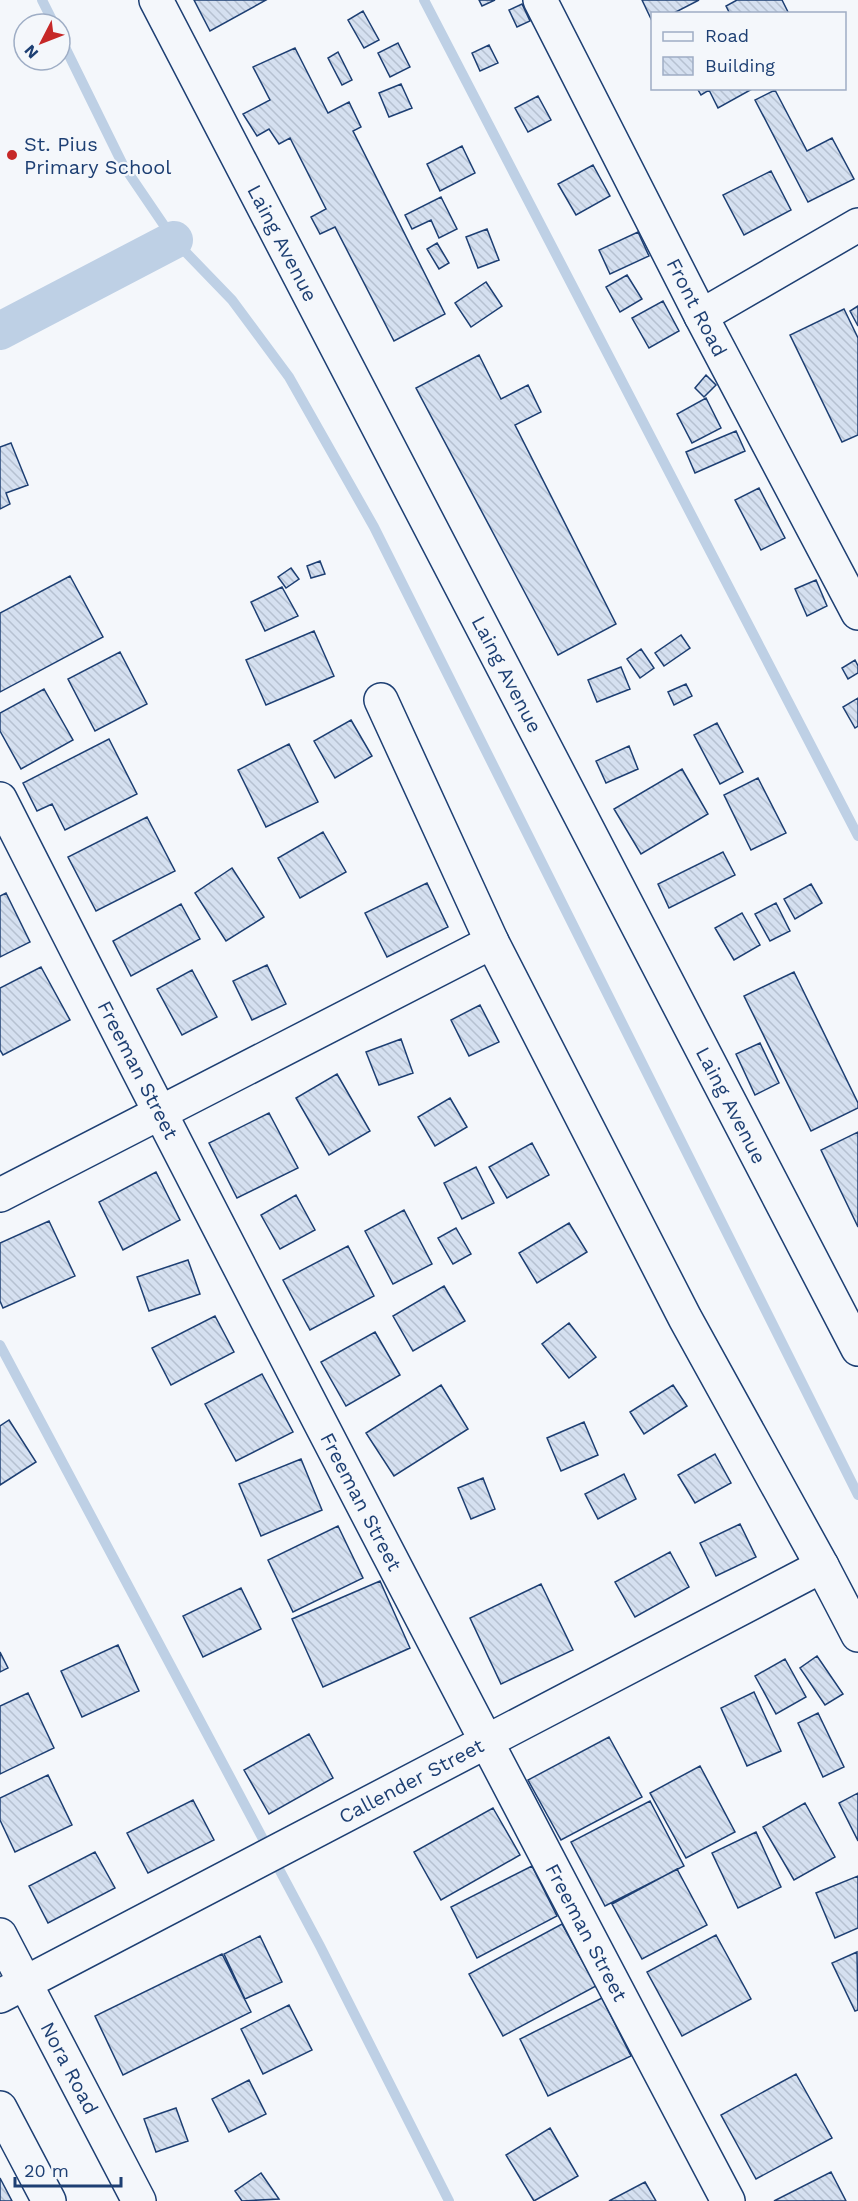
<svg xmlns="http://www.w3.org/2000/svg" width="858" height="2201" font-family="'Work Sans',sans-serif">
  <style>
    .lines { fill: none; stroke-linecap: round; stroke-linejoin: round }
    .stream { stroke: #bed0e5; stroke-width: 10 }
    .canal { stroke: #bed0e5; stroke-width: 38 }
    .building { fill: url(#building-back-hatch); stroke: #1d3f73; stroke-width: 1.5 }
    .minor-casing { stroke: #1d3f73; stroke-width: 36 }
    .minor { stroke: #f4f7fb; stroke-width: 33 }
    .poi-dot { fill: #c62828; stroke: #f4f7fb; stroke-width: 2 }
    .labels { text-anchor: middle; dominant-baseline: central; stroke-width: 4.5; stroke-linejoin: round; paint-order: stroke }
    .poi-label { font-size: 20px; fill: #1d3f73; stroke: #f4f7fb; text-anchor: start }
    .street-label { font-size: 20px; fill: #1d3f73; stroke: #f4f7fb }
  </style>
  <defs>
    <pattern id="building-back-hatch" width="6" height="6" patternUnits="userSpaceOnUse" patternTransform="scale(1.5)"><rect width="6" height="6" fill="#d5e0f0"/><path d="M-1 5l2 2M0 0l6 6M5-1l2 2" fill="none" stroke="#b6c1d1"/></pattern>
  </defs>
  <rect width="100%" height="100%" fill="#f4f7fb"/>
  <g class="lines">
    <path class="stream" d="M42,0l12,24
      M424,0l434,836
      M60,37l63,128 51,75 58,60 57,77 85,150 484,968
      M0,1345l320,601 129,255"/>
    <path class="canal" d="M0,331l174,-91"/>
  </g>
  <path class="building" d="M194,0h72l-56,31z
    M479,0h16l-13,6z
    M642,0h57l-27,14h-20v7z
    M737,0h45l7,14h-59l-4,-8z
    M522,4l8,17 -13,6 -8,-17z
    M363,11l16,29 -15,8 -16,-28z
    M398,43l12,24 -20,10 -12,-24z
    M489,45l9,18 -18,8 -8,-18z
    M295,48l33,65 21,-11 12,25 -8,4 92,183 -51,27 -59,-114 -15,7 -9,-17 15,-8 -36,-71 -11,6 -10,-15 -12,7 -14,-22 27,-14 -17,-33z
    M338,52l14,28 -10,5 -14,-27z
    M401,84l11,24 -23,9 -10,-24z
    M697,88h57l-36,20 -9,-18 -8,5z
    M775,90l32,61 25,-13 22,41 -46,23 -53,-102z
    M538,96l13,24 -23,12 -13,-24z
    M462,146l13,27 -35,18 -13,-27z
    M593,165l17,31 -34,19 -18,-31z
    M771,171l20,39 -47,25 -21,-40z
    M441,197l16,32 -18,9 -8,-18 -19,9 -7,-14z
    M487,229l12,31 -21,8 -12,-31z
    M638,232l11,24 -39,18 -11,-24z
    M437,243l12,20 -10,6 -12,-20z
    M627,275l15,24 -22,13 -14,-25z
    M486,282l16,24 -31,21 -16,-24z
    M663,301l16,30 -30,17 -17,-30z
    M858,306v20l-8,-15z
    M844,309l14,29v97l-16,7 -52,-107z
    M479,355l22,44 27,-14 13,27 -26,13 101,199 -58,31 -142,-267z
    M706,375l10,10 -12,12 -9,-9z
    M706,398l15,30 -29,15 -15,-29z
    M736,431l9,20 -50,22 -9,-21z
    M11,443l17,42 -22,8 4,11 -10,5v-62z
    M759,488l26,50 -24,12 -26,-50z
    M320,561l5,13 -14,4 -4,-12z
    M291,568l8,11 -13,9 -8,-11z
    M70,576l33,61 -103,55v-79z
    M816,580l11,26 -20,10 -12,-27z
    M282,587l16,29 -33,15 -14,-29z
    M314,631l20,45 -68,29 -20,-45z
    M681,635l9,13 -26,18 -9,-13z
    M641,649l13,19 -14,10 -13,-19z
    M120,652l27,52 -52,27 -27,-52z
    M855,660l3,6v7l-10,6 -6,-11z
    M621,667l9,22 -33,13 -9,-22z
    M686,684l6,12 -18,9 -6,-13z
    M44,689l29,51 -52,29 -21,-38v-18z
    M858,698v28l-3,2 -12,-21z
    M351,720l21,36 -37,22 -21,-37z
    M717,723l26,49 -23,12 -26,-49z
    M109,739l28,55 -72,36 -13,-26 -15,7 -14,-28z
    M289,744l29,58 -52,25 -28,-57z
    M629,746l9,23 -32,14 -10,-22z
    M682,769l26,45 -67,40 -27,-45z
    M758,778l28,55 -35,17 -27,-55z
    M147,817l28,54 -79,40 -28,-54z
    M323,832l23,40 -46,26 -22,-40z
    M723,852l12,23 -66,33 -11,-24z
    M232,868l32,49 -38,24 -31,-48z
    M427,883l21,44 -61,30 -22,-44z
    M811,884l11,19 -27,16 -11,-20z
    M6,893l24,49 -30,15v-61z
    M776,903l14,28 -20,10 -15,-27z
    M181,904l19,35 -69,37 -18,-35z
    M742,913l18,32 -26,15 -19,-32z
    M267,965l19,39 -34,16 -19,-39z
    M41,967l29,53 -67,35 -3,-5v-62z
    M192,970l25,47 -35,18 -25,-46z
    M794,972l64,131v5l-47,23 -67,-135z
    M480,1005l19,37 -30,14 -18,-36z
    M401,1039l12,34 -34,12 -13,-33z
    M760,1043l19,40 -24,12 -19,-41z
    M337,1074l33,57 -41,24 -33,-57z
    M450,1098l17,29 -32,19 -17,-29z
    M269,1113l29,55 -61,30 -28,-55z
    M858,1132v95l-37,-77z
    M532,1143l17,32 -42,23 -18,-31z
    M476,1167l18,36 -32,16 -18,-36z
    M156,1172l24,48 -57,30 -24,-48z
    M296,1195l19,35 -35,19 -19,-34z
    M404,1210l28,54 -39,20 -28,-53z
    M49,1221l26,55 -72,32 -3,-7v-58z
    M569,1223l18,29 -50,31 -18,-30z
    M456,1228l15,26 -18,10 -15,-26z
    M348,1246l26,50 -64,34 -27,-50z
    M188,1260l12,34 -51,17 -12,-34z
    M444,1286l21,35 -52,30 -20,-35z
    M215,1316l19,36 -63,33 -19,-37z
    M569,1323l27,34 -27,21 -27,-34z
    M375,1332l25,43 -54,31 -25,-44z
    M262,1374l31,58 -57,29 -31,-57z
    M441,1385l27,44 -74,47 -28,-43z
    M673,1385l14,21 -43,28 -14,-22z
    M9,1420l27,42 -36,23v-59z
    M584,1422l14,33 -37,16 -14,-33z
    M715,1454l16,29 -36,20 -17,-28z
    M301,1459l21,51 -61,26 -22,-52z
    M624,1474l12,25 -38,20 -13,-25z
    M483,1478l12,31 -24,10 -13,-31z
    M740,1524l16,33 -40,19 -16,-33z
    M338,1526l25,52 -70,34 -25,-52z
    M670,1552l19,35 -54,30 -20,-35z
    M380,1581l30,67 -87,39 -31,-68z
    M541,1584l32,66 -72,34 -31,-66z
    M241,1588l20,41 -58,28 -20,-41z
    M118,1645l21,46 -57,26 -21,-46z
    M0,1652l8,16 -8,4z
    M817,1656l26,38 -18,11 -25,-37z
    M785,1659l21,38 -30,17 -21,-38z
    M754,1692l27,59 -34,15 -26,-58z
    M28,1693l26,55 -54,26v-68z
    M818,1713l26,54 -21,10 -25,-54z
    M309,1734l24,44 -64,36 -25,-44z
    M609,1737l33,60 -81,43 -33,-60z
    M700,1766l35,66 -49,26 -36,-65z
    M48,1775l24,50 -57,27 -15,-32v-22z
    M858,1793v48l-19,-38z
    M193,1800l21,40 -66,33 -21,-40z
    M650,1801l34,65 -79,40 -34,-64z
    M805,1803l30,54 -41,23 -31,-53z
    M493,1808l27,47 -79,45 -27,-48z
    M756,1832l25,55 -43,21 -26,-55z
    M95,1852l20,36 -67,35 -19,-37z
    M532,1866l25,50 -80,42 -26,-51z
    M677,1869l30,56 -65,34 -30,-55z
    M858,1876v52l-23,10 -19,-45z
    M562,1924l34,62 -93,50 -34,-62z
    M716,1935l35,64 -69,37 -35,-64z
    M260,1936l22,46 -37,17 -21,-45z
    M857,1952l1,58 -3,1 -23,-48z
    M222,1954l29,58 -128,63 -28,-59z
    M602,1998l29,58 -83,40 -28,-57z
    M289,2005l23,45 -49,24 -22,-45z
    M796,2074l36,64 -76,41 -35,-64z
    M249,2080l17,34 -37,18 -17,-33z
    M176,2108l12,33 -32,11 -12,-33z
    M550,2128l28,48 -44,25 -28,-46z
    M831,2172l15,29h-72z
    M261,2173l18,26 -37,2 -7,-10z
    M0,2178l12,23h-12z
    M645,2182l11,19h-47z"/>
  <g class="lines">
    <defs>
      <g id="minor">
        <path id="s1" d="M156,0l702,1349"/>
        <path id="s2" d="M540,0l161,316 157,297"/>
        <path d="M701,316l157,-91"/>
        <path d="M381,700l111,242 193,376 137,248 36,69"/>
        <path id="s3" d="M0,799c238,470 482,936 728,1402"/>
        <path d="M0,1195l492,-253"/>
        <path id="s4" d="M0,1935l139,266"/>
        <path id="s5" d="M0,1996l822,-430"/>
        <path d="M0,2108l49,93"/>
      </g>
    </defs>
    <use href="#minor" class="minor-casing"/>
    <use href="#minor" class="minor"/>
  </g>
  <circle class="poi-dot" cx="12" cy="155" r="6"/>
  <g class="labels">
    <g class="poi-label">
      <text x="24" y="144">St. Pius<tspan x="24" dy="23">Primary School</tspan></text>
    </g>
    <g class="street-label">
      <text stroke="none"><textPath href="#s1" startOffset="274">Laing Avenue</textPath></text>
      <text stroke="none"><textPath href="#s2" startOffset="345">Front Road</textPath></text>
      <text stroke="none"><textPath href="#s1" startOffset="760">Laing Avenue</textPath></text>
      <text stroke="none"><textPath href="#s3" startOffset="304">Freeman Street</textPath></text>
      <text stroke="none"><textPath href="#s1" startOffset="1246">Laing Avenue</textPath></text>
      <text stroke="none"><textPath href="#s3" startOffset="790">Freeman Street</textPath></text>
      <text stroke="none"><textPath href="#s5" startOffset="464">Callender Street</textPath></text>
      <text stroke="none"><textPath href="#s3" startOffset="1276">Freeman Street</textPath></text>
      <text stroke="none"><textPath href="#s4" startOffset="150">Nora Road</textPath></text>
    </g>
  </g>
  <rect x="651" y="12" width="195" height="78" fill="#f4f7fb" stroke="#9eadc5" stroke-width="1.5"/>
  <rect x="663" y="32" width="30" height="9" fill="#f4f7fb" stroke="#9eadc5" stroke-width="1.5"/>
  <text x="705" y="42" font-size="18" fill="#1d3f73">Road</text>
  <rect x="663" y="57" width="30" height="18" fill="url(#building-back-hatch)" stroke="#9eadc5" stroke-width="1.5"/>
  <text x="705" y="72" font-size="18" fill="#1d3f73">Building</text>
  <g transform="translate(42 42) rotate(228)"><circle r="28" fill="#f4f7fb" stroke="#9eadc5" stroke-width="1.5"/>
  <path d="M0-4.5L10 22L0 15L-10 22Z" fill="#c62828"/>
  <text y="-9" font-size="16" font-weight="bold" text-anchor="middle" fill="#1d3f73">N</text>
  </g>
  <path d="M15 2177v9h106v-9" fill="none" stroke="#1d3f73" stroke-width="3"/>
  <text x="24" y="2177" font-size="18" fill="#1d3f73" stroke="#f4f7fb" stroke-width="4.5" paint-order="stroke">20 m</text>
</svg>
